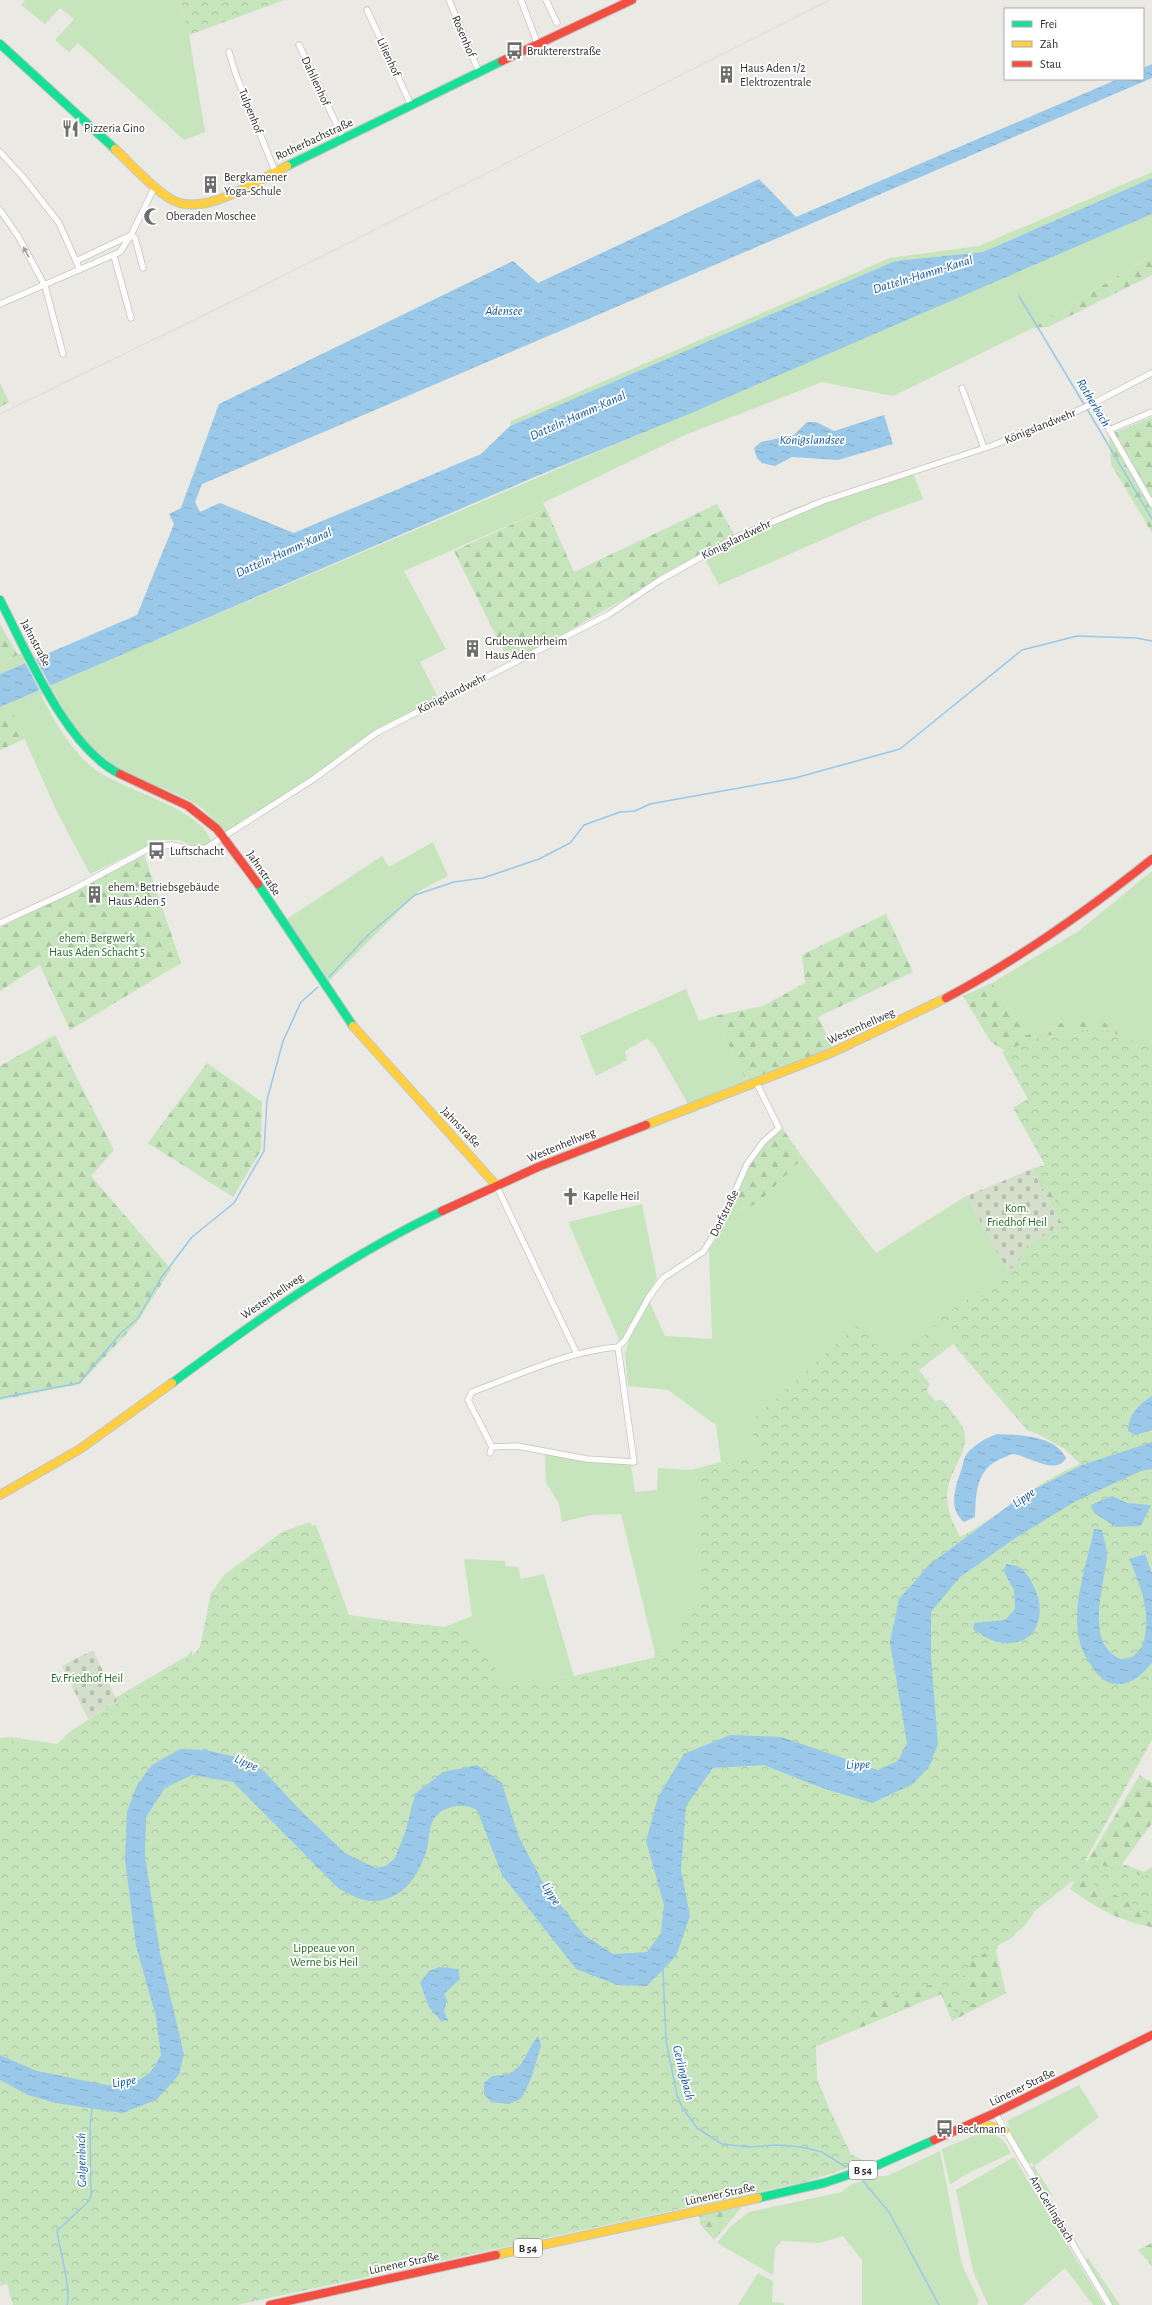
<svg xmlns="http://www.w3.org/2000/svg" width="1152" height="2305" font-family="'Alegreya Sans',sans-serif">
  <style>
    .grass { fill: #c7e5bd }
    .forest { fill: url(#forest-firs) }
    .cemetery { fill: url(#cemetery-stones) }
    .park { fill: url(#park-crowns) }
    .water { fill: url(#water-ripples) }
    .pier { fill: #eae9e3 }
    .lines { fill: none; stroke-linecap: round; stroke-linejoin: round }
    .stream { stroke: #99c8e9; stroke-width: 1.5 }
    .street-casing { stroke: #c4c4c3; stroke-width: 7 }
    .fast-casing { stroke: #c4c4c3; stroke-width: 10 }
    .slow-casing { stroke: #c4c4c3; stroke-width: 10 }
    .jam-casing { stroke: #c4c4c3; stroke-width: 10 }
    .street { stroke: #fcfcfb; stroke-width: 5.5 }
    .fast { stroke: #16e098; stroke-width: 8 }
    .slow { stroke: #ffcf43; stroke-width: 8 }
    .jam { stroke: #f24e42; stroke-width: 8 }
    .rail { stroke: #dfdfe0; stroke-width: 1.5 }
    .oneway { fill: #9e9e9e }
    .labels { text-anchor: middle; dominant-baseline: central; stroke-width: 3.5; stroke-linejoin: round; paint-order: stroke }
    .shield { fill: #fff; stroke: #6b6b6b; stroke-width: 1 }
    .shield-label { font-size: 11px; font-weight: bold; fill: #2c2c2c }
    .street-label { font-size: 12px; fill: #2c2c2c; stroke: #fff }
    .poi-label { font-size: 12px; fill: #2c2c2c; stroke: #fff; text-anchor: start }
    .park-label { font-size: 12px; fill: #21691d; stroke: #fff }
    .water-label { font-size: 13px; font-style: italic; fill: #12569b; stroke: #fff }
  </style>
  <defs>
    <pattern id="forest-firs" width="22" height="20" patternUnits="userSpaceOnUse"><rect width="22" height="20" fill="#c7e5bd"/><path d="M5 1l3.5 6h-7zM16 11l3.5 6h-7z" fill="#abc5a3"/></pattern>
    <pattern id="cemetery-stones" width="16" height="16" patternUnits="userSpaceOnUse"><rect width="16" height="16" fill="#d4dfcb"/><path d="M2 7V4a2 2 0 0 1 4 0v3zM10 15v-3a2 2 0 0 1 4 0v3z" fill="#b6c0ae"/></pattern>
    <pattern id="park-crowns" width="20" height="18" patternUnits="userSpaceOnUse"><rect width="20" height="18" fill="#c7e5bd"/><path d="M2 6a3 3 0 1 1 6 0M12 15a3 3 0 1 1 6 0" fill="none" stroke="#abc5a3"/></pattern>
    <pattern id="water-ripples" width="26" height="14" patternUnits="userSpaceOnUse"><rect width="26" height="14" fill="#99c8e9"/><path d="M2 4q2-2 4 0t4 0M15 11q2-2 4 0t4 0" fill="none" stroke="#84acc8"/></pattern>
  </defs>
  <rect width="100%" height="100%" fill="#eae9e3"/>
  <path class="grass" d="M25,0h155l9,35 16,97 -21,8 -106,-97 -9,9 -14,-12 19,-21 -14,-11 -15,16 -24,-19z
    M1152,172v6l-169,74 -88,9 -385,165 1,-5 379,-163 89,-12z
    M1152,214v41l-119,73 -140,68 -71,-14 -137,53 -142,68 3,6 -142,62 42,78 -26,13 20,39 -96,53 -118,79c-8,-8 -17,-19 -26,-26 -25,-17 -54,-23 -80,-37 -33,-17 -51,-49 -67,-80l-12,5c13,26 29,54 51,72 27,23 112,41 119,75l-6,4 -8,1 -18,-7h-20l-69,34 -33,-62 -46,-104 -11,5v-6l51,-23c368,-154 734,-313 1101,-470z
    M912,470l11,29 -49,18 -155,68 -17,-31 90,-45z
    M30,650l6,8 -36,16v-12z
    M433,842l15,34 -29,15 -90,90 -42,-62 95,-63 7,11z
    M1152,871v181l-85,-31 -41,14 -34,-52 88,-53z
    M686,989l13,32 15,-5 33,66 -59,22 -32,-56 -9,-10 -22,13 2,9 -31,16 -16,-40z
    M803,1158l73,95 90,-57 42,74 57,-40 3,216 -41,-16 -74,-86 -40,30 50,61 -20,54 -943,566v-317l11,-1 46,7 14,-13 46,-30 -2,-3 72,-42 5,-6 1,9 91,-127 32,-7 33,90 93,13 30,-12 -8,-57 41,2 1,5 12,1 3,12 23,-5 30,102 82,-19 -35,-143 -30,1 -29,7 -3,-18 -13,-22 -1,-28 39,6 47,4 4,28 22,-2 1,-22 33,2 30,-8 -5,-37 -48,-35 -40,-4 -3,-33 6,-17 19,-33 15,33 47,3 -3,-90 9,-12 10,-22 30,-12z
    M642,1204l15,74 -37,64 -52,-120z
    M841,2013l12,18 -36,15 -7,-13z
    M1079,2085l20,32 -65,49 -2,-3h-4l-16,-27 -5,-15z
    M989,2133c12,2 16,9 22,20 -19,10 -45,19 -61,32l-8,-36 34,-14z
    M940,2151l22,114 17,36 -2,4h-115v-45l-19,-24 -23,7 -38,-2 -7,7 -2,27 -56,-32 14,-17 18,-14 93,-20 8,-7 24,-9h13z
    M1014,2157l90,148h-11l-28,-37 -42,37h-35l-15,-34 -17,-81z
    M1034,2166l19,30 -8,-3 -15,-26z
    M1088,2258l32,47h-9l-26,-45z
    M758,2273l15,8 -1,21 12,1v2h-46z"/>
  <path class="forest" d="M1152,255v20l-104,52 -15,1z
    M0,383l9,19 -9,5z
    M1152,417v116l-41,-69 -2,-29z
    M717,504l18,32 -225,128 -56,-113 92,-42 28,63z
    M0,624l18,31 -18,7z
    M11,708l14,31 -25,11v-37z
    M144,854l37,109 -111,67 -30,-65 -40,26v-63z
    M886,914l27,58 -95,45 15,31 -86,34 -33,-66 49,-10 42,-23 -3,-28z
    M992,983l34,52 41,-14 36,1 49,30v119l-21,42 -27,14 -22,6 -17,-3 -33,-61 93,-30 13,-67 -3,-10 -22,-3 -79,38 -27,-45 -16,-10 -28,-46z
    M55,1035l59,115 -23,26 80,93 -33,52 -58,63 -80,16v-334z
    M207,1063l55,39 -1,48 -28,47 -85,-54z
    M780,1125l23,33 -45,45 -30,12 10,-36z
    M1140,1775l12,8v40l-30,41 22,8 8,-5v60c-33,-6 -55,-19 -82,-38z
    M980,1928l18,20 -2,3 10,42 -54,28 -11,-27 -88,37 -12,-18z
    M742,2207l-28,33 -14,-16 -1,-9z
    M1152,2243v23l-14,-16z"/>
  <path class="cemetery" d="M1032,1169l33,61 -57,41 -42,-75z
    M93,1650l24,51 -29,18 -26,-53z"/>
  <path class="park" d="M180,0h104l-95,35z
    M1088,1030h17l47,18v692l-67,121 59,15 8,-3v48l-17,-16 -54,-27 -11,5 -34,27 -11,15 -15,14 -39,22 -9,18v6l13,17 -16,11 -3,1 -3,-4 -10,-25c-41,-3 -93,38 -127,59l1,35 12,29 22,46 15,8 -61,20 -568,123h-224l-6,-21 -7,2v-547l48,7 16,-1 16,-17 32,-20 12,-12 68,-40 8,-9 11,-54 13,-18 58,-43 28,-10 31,88 11,8 105,10 32,20 11,35 74,-4 81,-20 -1,-3c5,-8 13,-11 22,-11l6,-8 -2,-20 20,-12v-137l62,-11 -13,-34 109,-99 26,29 46,-20 14,17 -25,20 11,14 -4,8 2,7 5,2 9,-1c7,9 18,20 22,30 6,19 -13,39 -16,58 -4,16 5,35 12,49 42,-22 75,-55 120,-73l-15,-15 -40,-22 -85,-102 -5,2 -2,-4 83,-58 10,-18 40,-26 -27,-50 7,-1 -1,-5 -32,-57 15,-9 -26,-47c33,-13 51,-20 86,-22z"/>
  <path class="water" d="M1152,64v14l-950,406 -7,18 5,10 20,-9 74,30 187,-79 29,-28 385,-165 88,-9 169,-74v36l-456,197 -159,65 -537,231v-33l137,-59 37,-91 -5,-10 12,-6 38,-104 294,-143 25,22 221,-104 37,38 322,-138h25v-11z
    M884,415l9,29 -55,16 -46,-3 -17,9 -13,-3 -5,-5 -3,-10 7,-6 33,-7 13,-13h9l18,9z
    M1152,1396v34l-16,5 -8,-4c0,-16 11,-27 24,-35z
    M998,1434c22,1 57,1 68,24 -10,19 -40,-4 -54,-4 -3,1 -8,4 -12,5 -24,11 -24,34 -25,58l-11,5c-17,-14 -8,-37 -2,-54 1,-4 2,-11 5,-14 5,-8 22,-18 31,-20z
    M1152,1442v27l-11,2 -65,30 -59,36 -57,40 -29,35v45l7,87 -9,23 -16,17 -41,19 -50,-15 -58,-23 -51,3 -27,38 -5,64 9,46 -14,40 -29,30 -30,-1 -41,-16 -74,-94 -25,-65c-13,-8 -34,-5 -43,9 -5,7 -5,21 -7,30 -8,25 -22,50 -52,52 -13,1 -26,-7 -37,-13l-105,-106 -41,-7 -27,13 -19,29 -1,39 15,97 24,101 -5,21 -23,25 -34,13 -66,-10 -28,-8 -28,-15v-25l37,16 69,14 23,1 21,-13 11,-18 -5,-38 -20,-71 -11,-86 2,-48 10,-27 15,-20 28,-16 25,1 32,7 27,14 35,38 46,44 30,15 11,-2 9,-8 11,-28 9,-36 28,-22 34,-7 25,18 16,52 24,46 42,54 29,19 34,-2 14,-19 3,-28 -18,-64 12,-44 26,-43 46,-19 51,2 97,33 20,-9 9,-18 -17,-101 9,-43 31,-35 93,-69 59,-30z
    M1112,1496l15,7 24,2 -10,21 -25,1 -22,-14 -3,-8z
    M1094,1529l8,1c1,8 6,19 5,27 -3,29 -23,87 14,102 11,0 17,-5 22,-15 9,-29 -2,-58 -14,-85l16,-5 7,19v90c-12,14 -25,26 -44,19 -7,-3 -13,-10 -17,-17 -29,-38 -5,-94 3,-136z
    M1006,1564c4,1 9,1 13,3 5,2 10,10 13,16 17,30 6,67 -35,59 -8,-2 -17,-8 -24,-13l1,-6 31,-3 10,-11 -1,-19 -10,-18z
    M440,1967l18,2 2,10 -16,15 3,6 -3,12 4,8 -7,1 -12,-14 -9,-24 9,-12z
    M538,2036l3,9 -9,31 -10,22 -13,6 -18,-2 -7,-8v-11l8,-7c33,0 30,-20 46,-40z"/>
  <path class="pier" d="M35,657l16,30 -11,4 -16,-30z"/>
  <g class="lines">
    <path class="stream" d="M1019,296l66,110
      M1087,409l65,110
      M329,977l39,-42 47,-40 39,-13 29,-4 56,-19 31,-16 14,-18 36,-13 15,-1 15,-7 145,-26 105,-29 122,-99 55,-14 59,2 16,3
      M0,1398l79,-15 41,-49 18,-16 23,-40 31,-41 42,-34 30,-52 3,-51 16,-59 18,-39 17,-15
      M663,1968l3,73 11,54 5,12 15,21 25,16 28,3 26,-2 25,2 21,5 24,15
      M863,2181l26,31 50,93
      M67,2305c5,-12 -8,-59 -10,-74l32,-30 2,-6 -1,-68 2,-19"/>
    <defs>
      <path id="street" d="M449,0l30,72
        M521,0l17,45
        M546,0l11,23
        M367,10l44,95
        M299,45l44,93
        M229,52l7,23 39,96
        M0,152l23,25 36,46 21,47
        M0,210l18,26 27,50 18,68
        M131,235l4,3 8,30
        M114,256l17,62
        M76,261l55,-26
        M0,304l120,-52 11,-17 24,-49
        M962,388l22,60
        M1094,403l58,-30
        M1109,430l43,-18
        M0,923l70,-32 80,-43 21,-3 21,4 14,-1 109,-70 61,-45 232,-118 52,-35 77,-43 86,-36 168,-55 62,-24 41,-19 58,101
        M496,1185l81,169
        M492,1447l25,-1 70,13 47,3 -16,-115
        M490,1453l2,-6 -24,-47 4,-8c47,-17 96,-41 146,-45l7,-7 24,-43 14,-19 40,-26 17,-26 27,-62 16,-22 16,-14 -23,-46
        M995,2113l114,192"/>
      <path id="fast" d="M0,44l115,105
        M287,166l215,-105
        M0,600c27,52 66,148 120,174
        M258,884l95,142
        M172,1383c86,-64 174,-126 270,-172
        M758,2198l66,-15 54,-18 56,-25"/>
      <path id="slow" d="M115,149c17,16 34,36 54,49 32,22 87,-17 118,-32
        M353,1026l143,159
        M646,1125l185,-72 115,-55
        M0,1495l80,-46 92,-66
        M971,2127l19,-1 15,5
        M496,2255l262,-57"/>
      <path id="jam" d="M502,61l130,-61
        M120,774l68,32 29,23 41,55
        M946,998c73,-39 141,-87 206,-139
        M442,1211l96,-44 108,-42
        M934,2140l61,-27 157,-78
        M270,2305l226,-50"/>
    </defs>
    <use href="#street" class="street-casing"/>
    <use href="#fast" class="fast-casing"/>
    <use href="#slow" class="slow-casing"/>
    <use href="#jam" class="jam-casing"/>
    <use href="#street" class="street"/>
    <use href="#fast" class="fast"/>
    <use href="#slow" class="slow"/>
    <use href="#jam" class="jam"/>
    <path class="rail" d="M0,414l229,-111 601,-303"/>
  </g>
  <defs><path id="oneway-solid" d="M-6-.8H1V-3.2L6.5 0L1 3.2V.8H-6Z"/></defs>
  <use class="oneway" href="#oneway-solid" transform="translate(26 252) rotate(-119)"/>
  <defs>
    <symbol id="bus-bare" viewBox="-9 -9 18 18"><path d="M-5-6H5V4H4V6H2V4H-2V6H-4V4H-5ZM-3.5-4V0h7V-4ZM-3.5 1.2v1.5H-2V1.2ZM2 1.2v1.5H3.5V1.2Z" fill="#6e6e6c" stroke="#fff" stroke-width="2.5" paint-order="stroke"/></symbol>
    <symbol id="building-bare" viewBox="-9 -9 18 18"><path d="M-4-6H4V6H1V3H-1V6H-4ZM-2.5-4.3h1.7v1.8h-1.7ZM.8-4.3h1.7v1.8H.8ZM-2.5-1h1.7V.8h-1.7ZM.8-1h1.7V.8H.8Z" fill="#6e6e6c" stroke="#fff" stroke-width="2.5" paint-order="stroke"/></symbol>
    <symbol id="restaurant-bare" viewBox="-9 -9 18 18"><path d="M-5-6h1v4h1v-4h1v4h1v-4h1v5L-1.5 .5V6h-2V.5L-5-1ZM5-6V6H3V1.5H1.5Q1.5-4 5-6Z" fill="#6e6e6c" stroke="#fff" stroke-width="2.5" paint-order="stroke"/></symbol>
    <symbol id="mosque-bare" viewBox="-9 -9 18 18"><path d="M3.5-4.9A6 6 0 1 0 3.5 4.9A5 5 0 1 1 3.5-4.9Z" fill="#6e6e6c" stroke="#fff" stroke-width="2.5" paint-order="stroke"/></symbol>
    <symbol id="church-bare" viewBox="-9 -9 18 18"><path d="M-1.2-6h2.4v3.5h3.3v2.4h-3.3V6h-2.4V-.1h-3.3v-2.4h3.3Z" fill="#6e6e6c" stroke="#fff" stroke-width="2.5" paint-order="stroke"/></symbol>
  </defs>
  <g fill-rule="evenodd">
    <use href="#bus-bare" x="502" y="38" width="25" height="25"/>
    <use href="#building-bare" x="714" y="62" width="25" height="25"/>
    <use href="#restaurant-bare" x="58" y="116" width="25" height="25"/>
    <use href="#building-bare" x="198" y="172" width="25" height="25"/>
    <use href="#mosque-bare" x="140" y="204" width="25" height="25"/>
    <use href="#building-bare" x="460" y="636" width="25" height="25"/>
    <use href="#bus-bare" x="144" y="838" width="25" height="25"/>
    <use href="#building-bare" x="82" y="882" width="25" height="25"/>
    <use href="#church-bare" x="558" y="1184" width="25" height="25"/>
    <use href="#bus-bare" x="932" y="2116" width="25" height="25"/>
  </g>
  <g class="labels">
    <g class="shield">
      <rect x="849" y="2161" width="28" height="18" rx="3"/>
      <rect x="514" y="2239" width="28" height="18" rx="3"/>
    </g>
    <g class="shield-label">
      <text x="863" y="2170">B 54</text>
      <text x="528" y="2248">B 54</text>
    </g>
    <g class="street-label">
      <text transform="translate(464 36) rotate(67)">Rosenhof</text>
      <text transform="translate(389 57) rotate(65)">Lilienhof</text>
      <text transform="translate(316 81) rotate(65)">Dahlienhof</text>
      <text transform="translate(251 111) rotate(68)">Tulpenhof</text>
      <text transform="translate(314 139) rotate(-25)">Rotherbachstraße</text>
      <text transform="translate(1040 426) rotate(-22)">Königslandwehr</text>
      <text transform="translate(736 539) rotate(-26)">Königslandwehr</text>
      <text transform="translate(36 643) rotate(62)">Jahnstraße</text>
      <text transform="translate(452 693) rotate(-27)">Königslandwehr</text>
      <text transform="translate(264 873) rotate(56)">Jahnstraße</text>
      <text transform="translate(861 1026) rotate(-24)">Westenhellweg</text>
      <text transform="translate(461 1127) rotate(46)">Jahnstraße</text>
      <text transform="translate(561 1145) rotate(-22)">Westenhellweg</text>
      <text transform="translate(724 1213) rotate(-64)">Dorfstraße</text>
      <text transform="translate(272 1296) rotate(-34)">Westenhellweg</text>
      <text transform="translate(1022 2087) rotate(-26)">Lünener Straße</text>
      <text transform="translate(720 2194) rotate(-12)">Lünener Straße</text>
      <text transform="translate(1052 2209) rotate(59)">Am Gerlingbach</text>
      <text transform="translate(404 2263) rotate(-12)">Lünener Straße</text>
    </g>
    <g class="poi-label">
      <text x="527" y="51">Bruktererstraße</text>
      <text x="740" y="68">Haus Aden 1/2<tspan x="740" dy="14">Elektrozentrale</tspan></text>
      <text x="84" y="128">Pizzeria Gino</text>
      <text x="224" y="177">Bergkamener<tspan x="224" dy="14">Yoga-Schule</tspan></text>
      <text x="166" y="216">Oberaden Moschee</text>
      <text x="485" y="641">Grubenwehrheim<tspan x="485" dy="14">Haus Aden</tspan></text>
      <text x="170" y="851">Luftschacht</text>
      <text x="108" y="887">ehem. Betriebsgebäude<tspan x="108" dy="14">Haus Aden 5</tspan></text>
      <text x="583" y="1196">Kapelle Heil</text>
      <text x="957" y="2129">Beckmann</text>
    </g>
    <g class="park-label">
      <text x="97" y="938">ehem. Bergwerk<tspan x="97" dy="14">Haus Aden Schacht 5</tspan></text>
      <text x="1017" y="1208">Kom.<tspan x="1017" dy="14">Friedhof Heil</tspan></text>
      <text x="87" y="1678">Ev.Friedhof Heil</text>
      <text x="324" y="1948">Lippeaue von<tspan x="324" dy="14">Werne bis Heil</tspan></text>
    </g>
    <g class="water-label">
      <text transform="translate(923 275) rotate(-17)">Datteln-Hamm-Kanal</text>
      <text x="504" y="311">Adensee</text>
      <text transform="translate(1093 403) rotate(59)">Rotherbach</text>
      <text transform="translate(578 416) rotate(-24)">Datteln-Hamm-Kanal</text>
      <text x="812" y="440">Königslandsee</text>
      <text transform="translate(284 553) rotate(-24)">Datteln-Hamm-Kanal</text>
      <text transform="translate(1024 1498) rotate(-35)">Lippe</text>
      <text transform="translate(246 1763) rotate(24)">Lippe</text>
      <text transform="translate(858 1765) rotate(-1)">Lippe</text>
      <text transform="translate(551 1894) rotate(58)">Lippe</text>
      <text transform="translate(683 2073) rotate(76)">Gerlingbach</text>
      <text transform="translate(124 2082) rotate(-10)">Lippe</text>
      <text transform="translate(82 2160) rotate(-91)">Galgenbach</text>
    </g>
  </g>
  <rect x="1004" y="8" width="140" height="72" fill="#ffffff" stroke="#ababab"/>
  <rect x="1012" y="21" width="20" height="6" fill="#16e098" stroke="#ababab"/>
  <text x="1040" y="28" font-size="12" fill="#2c2c2c">Frei</text>
  <rect x="1012" y="41" width="20" height="6" fill="#ffcf43" stroke="#ababab"/>
  <text x="1040" y="48" font-size="12" fill="#2c2c2c">Zäh</text>
  <rect x="1012" y="61" width="20" height="6" fill="#f24e42" stroke="#ababab"/>
  <text x="1040" y="68" font-size="12" fill="#2c2c2c">Stau</text>
</svg>
